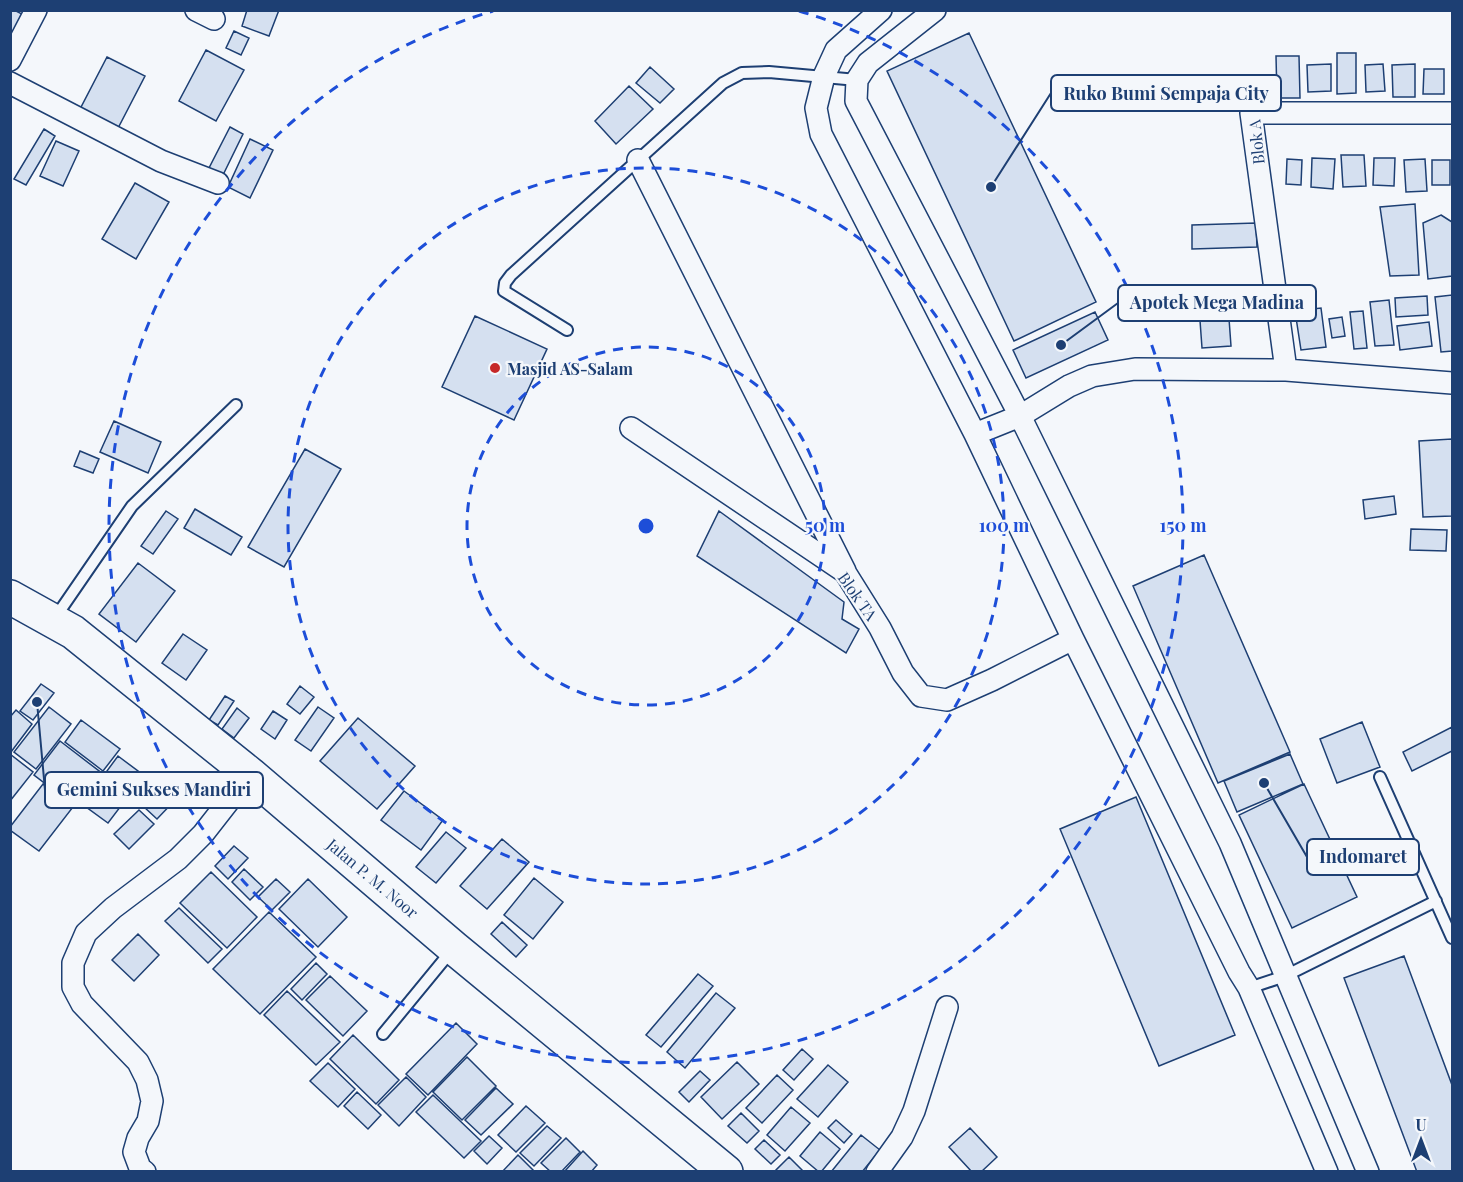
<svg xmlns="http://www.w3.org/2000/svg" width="1463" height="1182" font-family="'Playfair Display',serif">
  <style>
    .building { fill: #d5e0f0; stroke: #1d3f73; stroke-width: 1.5 }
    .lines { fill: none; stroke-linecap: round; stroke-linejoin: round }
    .lane-casing { stroke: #1d3f73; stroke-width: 14 }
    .street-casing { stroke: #1d3f73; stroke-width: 24 }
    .highway-casing { stroke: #1d3f73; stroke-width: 36 }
    .lane { stroke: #f4f7fb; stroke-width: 10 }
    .street { stroke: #f4f7fb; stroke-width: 21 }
    .highway { stroke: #f4f7fb; stroke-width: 33 }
    .ring { fill: none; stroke: #1d4ed8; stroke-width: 3; stroke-dasharray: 10 8 }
    .poi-dot { fill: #c62828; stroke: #f4f7fb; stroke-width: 2 }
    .labels { text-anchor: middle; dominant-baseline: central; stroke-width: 4.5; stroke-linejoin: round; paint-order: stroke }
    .street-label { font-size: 16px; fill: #1d3f73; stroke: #f4f7fb }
    .poi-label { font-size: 16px; font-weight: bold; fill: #1d3f73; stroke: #f4f7fb; text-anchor: start }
    .centre { fill: #1d4ed8; stroke: #f4f7fb; stroke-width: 3 }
    .ring-label { font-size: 18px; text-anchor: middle; font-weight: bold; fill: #1d4ed8; stroke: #f4f7fb; stroke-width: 4.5; stroke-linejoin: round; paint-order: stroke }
    .leader { fill: none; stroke: #1d3f73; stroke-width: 2 }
    .callout-dot { fill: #1d3f73; stroke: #f4f7fb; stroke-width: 2 }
    .callout { fill: #f4f7fb; stroke: #1d3f73; stroke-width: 2 }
    .callout-label { font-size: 18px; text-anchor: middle; font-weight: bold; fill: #1d3f73 }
  </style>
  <rect width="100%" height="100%" fill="#f4f7fb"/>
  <path class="building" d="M10,10h4l12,6 -11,22 -5,-2z
    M247,10h32l-10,26 -27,-10z
    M234,31l15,7 -8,17 -15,-7z
    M969,33l127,269 -82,39 -127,-270z
    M206,50l38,20 -28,51 -37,-20z
    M1337,53h19v40l-19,1z
    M1276,56h23l1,42h-23z
    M107,57l38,19 -29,56 -38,-19z
    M1331,64v27l-23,1 -1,-27z
    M1383,64l2,27 -19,1 -1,-27z
    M1415,64v33h-22l-1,-32z
    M650,67l24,22 -14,14 -24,-20z
    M1424,69h20v25h-21z
    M629,86l24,23 -37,35 -21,-23z
    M230,127l13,7 -21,43 -14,-7z
    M44,129l11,7 -29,49 -12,-6z
    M250,139l23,11 -23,48 -22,-11z
    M56,141l23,10 -16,35 -23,-10z
    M1341,155h23l2,31 -23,1z
    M1312,158l23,1 -2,30 -22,-2z
    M1374,158h21l-1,28 -21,-1z
    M1287,159l15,1 -1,25 -15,-1z
    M1425,159l2,32 -21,1 -2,-32z
    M1432,160h18v25h-18z
    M135,183l34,19 -33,57 -34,-20z
    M1415,204l4,71 -29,1 -10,-69z
    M1441,215l11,7v54l-24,3 -5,-56z
    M1256,223l1,24 -65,2v-24z
    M1227,291l4,55 -29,2 -4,-55z
    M1452,295v56l-11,1 -6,-55z
    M1427,296l1,19 -32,2 -1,-19z
    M1389,300l5,45 -19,1 -5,-44z
    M1321,308l5,39 -25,3 -6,-39z
    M1363,311l4,37 -13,1 -4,-37z
    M1095,312l13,28 -82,38 -13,-28z
    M475,316l72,33 -33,71 -72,-33z
    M1342,317l3,19 -13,2 -3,-19z
    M1429,322l3,24 -32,4 -3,-24z
    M114,421l47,21 -13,31 -48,-21z
    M1452,439v77l-29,1 -4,-76z
    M305,449l36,20 -57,98 -36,-20z
    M80,451l19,8 -6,14 -19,-7z
    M1394,496l2,18 -31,5 -2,-19z
    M195,509l47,28 -11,18 -47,-27z
    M166,511l12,8 -25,35 -12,-8z
    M719,511l125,91 -2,17 17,10 -13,24 -149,-97z
    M1411,529l36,1 -1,21 -36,-1z
    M1204,555l86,197 -72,31 -85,-197z
    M138,563l37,28 -39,51 -37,-28z
    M183,634l24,16 -21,30 -24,-17z
    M41,684l13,9 -21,27 -13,-9z
    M300,686l14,11 -14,17 -13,-10z
    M225,696l9,5 -16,24 -9,-5z
    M49,707l22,17 -35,45 -22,-17z
    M318,707l16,11 -23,33 -16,-11z
    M237,708l12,10 -15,20 -12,-9z
    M16,710l16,14 -21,28 -1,-35z
    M273,711l14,9 -12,19 -14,-10z
    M358,718l57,48 -38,43 -57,-48z
    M81,720l39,29 -17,22 -38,-29z
    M1362,722l18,45 -43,16 -17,-44z
    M1452,727v24l-40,20 -9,-19z
    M60,741l43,33 -26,34 -43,-33z
    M10,754l23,18 -23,29z
    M1290,754l13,30 -66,28 -13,-31z
    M118,756l28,21 -14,19 -28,-21z
    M102,779l25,19 -19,25 -26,-19z
    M43,784l30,23 -34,44 -29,-21v-3z
    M1304,784l53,113 -65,31 -53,-113z
    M164,785l13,13 -20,21 -14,-13z
    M404,791l39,29 -22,30 -40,-30z
    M1136,797l99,238 -76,31 -99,-237z
    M139,810l15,14 -25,25 -15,-15z
    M446,832l20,16 -30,35 -20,-16z
    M502,839l27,23 -42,47 -27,-23z
    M234,846l14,12 -20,21 -13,-13z
    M244,869l19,18 -13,13 -18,-18z
    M211,872l46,45 -30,31 -47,-45z
    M534,878l29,24 -30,37 -29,-24z
    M276,879l14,13 -18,18 -14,-13z
    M308,879l39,38 -29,30 -39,-38z
    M179,908l43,41 -14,14 -43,-42z
    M269,912l47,45 -56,57 -47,-45z
    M502,922l25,23 -11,12 -25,-23z
    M138,934l21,21 -25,26 -22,-21z
    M1404,956l48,129v87h-35l-73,-194z
    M316,963l11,11 -25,26 -11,-11z
    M698,974l15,12 -52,61 -15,-12z
    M330,976l37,35 -24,25 -37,-36z
    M287,991l53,51 -24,23 -52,-50z
    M716,993l19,15 -50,60 -18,-16z
    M456,1023l21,21 -49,51 -22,-21z
    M353,1035l46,45 -23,24 -46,-45z
    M802,1049l11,10 -19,21 -11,-10z
    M467,1057l29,29 -34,34 -29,-28z
    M737,1062l22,22 -37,35 -21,-22z
    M328,1063l27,26 -17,18 -28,-26z
    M828,1065l20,17 -30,35 -21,-18z
    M700,1071l10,9 -21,22 -10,-10z
    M777,1075l16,15 -31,33 -16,-15z
    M406,1077l20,20 -27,29 -21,-21z
    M496,1088l17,16 -32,31 -16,-15z
    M357,1092l24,23 -13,14 -24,-23z
    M433,1095l48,46 -17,17 -48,-46z
    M526,1106l19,17 -29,29 -18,-17z
    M791,1107l19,16 -25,28 -18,-16z
    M741,1113l18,18 -12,12 -19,-17z
    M836,1120l16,14 -8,9 -16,-15z
    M547,1126l14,12 -27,28 -14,-13z
    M970,1128l27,29 -16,15h-9l-23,-25z
    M820,1132l20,17 -19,23h-2l-19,-16z
    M861,1135l19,15 -18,22h-31z
    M489,1136l13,12 -15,16 -13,-13z
    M566,1138l14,14 -19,20h-10l-10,-9z
    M764,1140l16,15 -9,9 -16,-15z
    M583,1151l14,14 -6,7h-27z
    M518,1155l17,17h-33z
    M789,1157l15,15h-27l-1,-2z"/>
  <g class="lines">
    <defs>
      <path id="lane" d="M567,330l-63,-39 1,-8 6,-8 212,-192 19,-10 27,-1 88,8
        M55,618l77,-112 104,-101
        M1380,777l72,161
        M1249,988l36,-12 151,-75
        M383,1034l69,-84"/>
      <path id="street" d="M196,10l18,9
        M881,10l-45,40 -12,26 -8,32 5,26 154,300 98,205 166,333 10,16 78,184
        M935,10l-67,53 -11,17 -1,21 164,315 210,427 138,329
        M10,60l26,-50
        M10,83l151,78 57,22
        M638,160l207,411
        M1286,370l-35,-257h201
        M631,428l214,144 35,56 23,45 18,23 26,4 45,-20 81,-41
        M975,434l45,-18 49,-30 23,-10 43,-7 151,1 166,13
        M145,1172l-5,-4 -6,-16 4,-14 10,-17 4,-20 -5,-21 -9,-18 -56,-58 -9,-17v-24l13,-30 27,-25 65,-49 25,-25 47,-60
        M877,1172l25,-35 12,-26 33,-104"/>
      <path id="highway" d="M10,597l63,35 177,142 204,174 272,224"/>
    </defs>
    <use href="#lane" class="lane-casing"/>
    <use href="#street" class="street-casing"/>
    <use href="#highway" class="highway-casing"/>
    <use href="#lane" class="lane"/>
    <use href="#street" class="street"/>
    <use href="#highway" class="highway"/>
  </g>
  <g class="ring">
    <circle cx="646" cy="526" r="179"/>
    <circle cx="646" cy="526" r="358"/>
    <path d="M799 11A537 537 0 1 1 493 11"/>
  </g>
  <circle class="poi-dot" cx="495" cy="368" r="6"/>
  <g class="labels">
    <g class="street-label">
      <text transform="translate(1256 142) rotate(-96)">Blok A</text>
      <text transform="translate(858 596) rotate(55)">Blok TA</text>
      <text transform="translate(373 878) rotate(40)">Jalan P. M. Noor</text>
    </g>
    <g class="poi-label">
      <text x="507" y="368">Masjid AS-Salam</text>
    </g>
  </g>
  <circle cx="646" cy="526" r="9" class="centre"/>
  <g class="ring-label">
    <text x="825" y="532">50 m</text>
    <text x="1004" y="532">100 m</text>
    <text x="1183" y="532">150 m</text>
  </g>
  <path class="leader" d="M991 187L1051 93M1061 345L1118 303M37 702L45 790M1264 783L1307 857"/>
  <g class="callout-dot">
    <circle cx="991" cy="187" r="6"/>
    <circle cx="1061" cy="345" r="6"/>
    <circle cx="37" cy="702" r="6"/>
    <circle cx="1264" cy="783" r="6"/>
  </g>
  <g class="callout">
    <rect x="1051" y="75" width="230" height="36" rx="6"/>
    <rect x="1118" y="285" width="198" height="36" rx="6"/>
    <rect x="45" y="772" width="218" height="36" rx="6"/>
    <rect x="1307" y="839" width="112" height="36" rx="6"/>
  </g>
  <g class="callout-label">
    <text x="1166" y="100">Ruko Bumi Sempaja City</text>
    <text x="1217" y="309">Apotek Mega Madina</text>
    <text x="154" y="796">Gemini Sukses Mandiri</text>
    <text x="1363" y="863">Indomaret</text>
  </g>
  <rect width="1463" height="1182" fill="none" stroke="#1d3f73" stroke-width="24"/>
  <g transform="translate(1421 1140)" stroke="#f4f7fb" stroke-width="4.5" paint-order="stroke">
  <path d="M0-4.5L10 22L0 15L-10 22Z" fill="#1d3f73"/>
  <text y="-9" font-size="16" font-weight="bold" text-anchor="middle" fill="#1d3f73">U</text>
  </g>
</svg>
